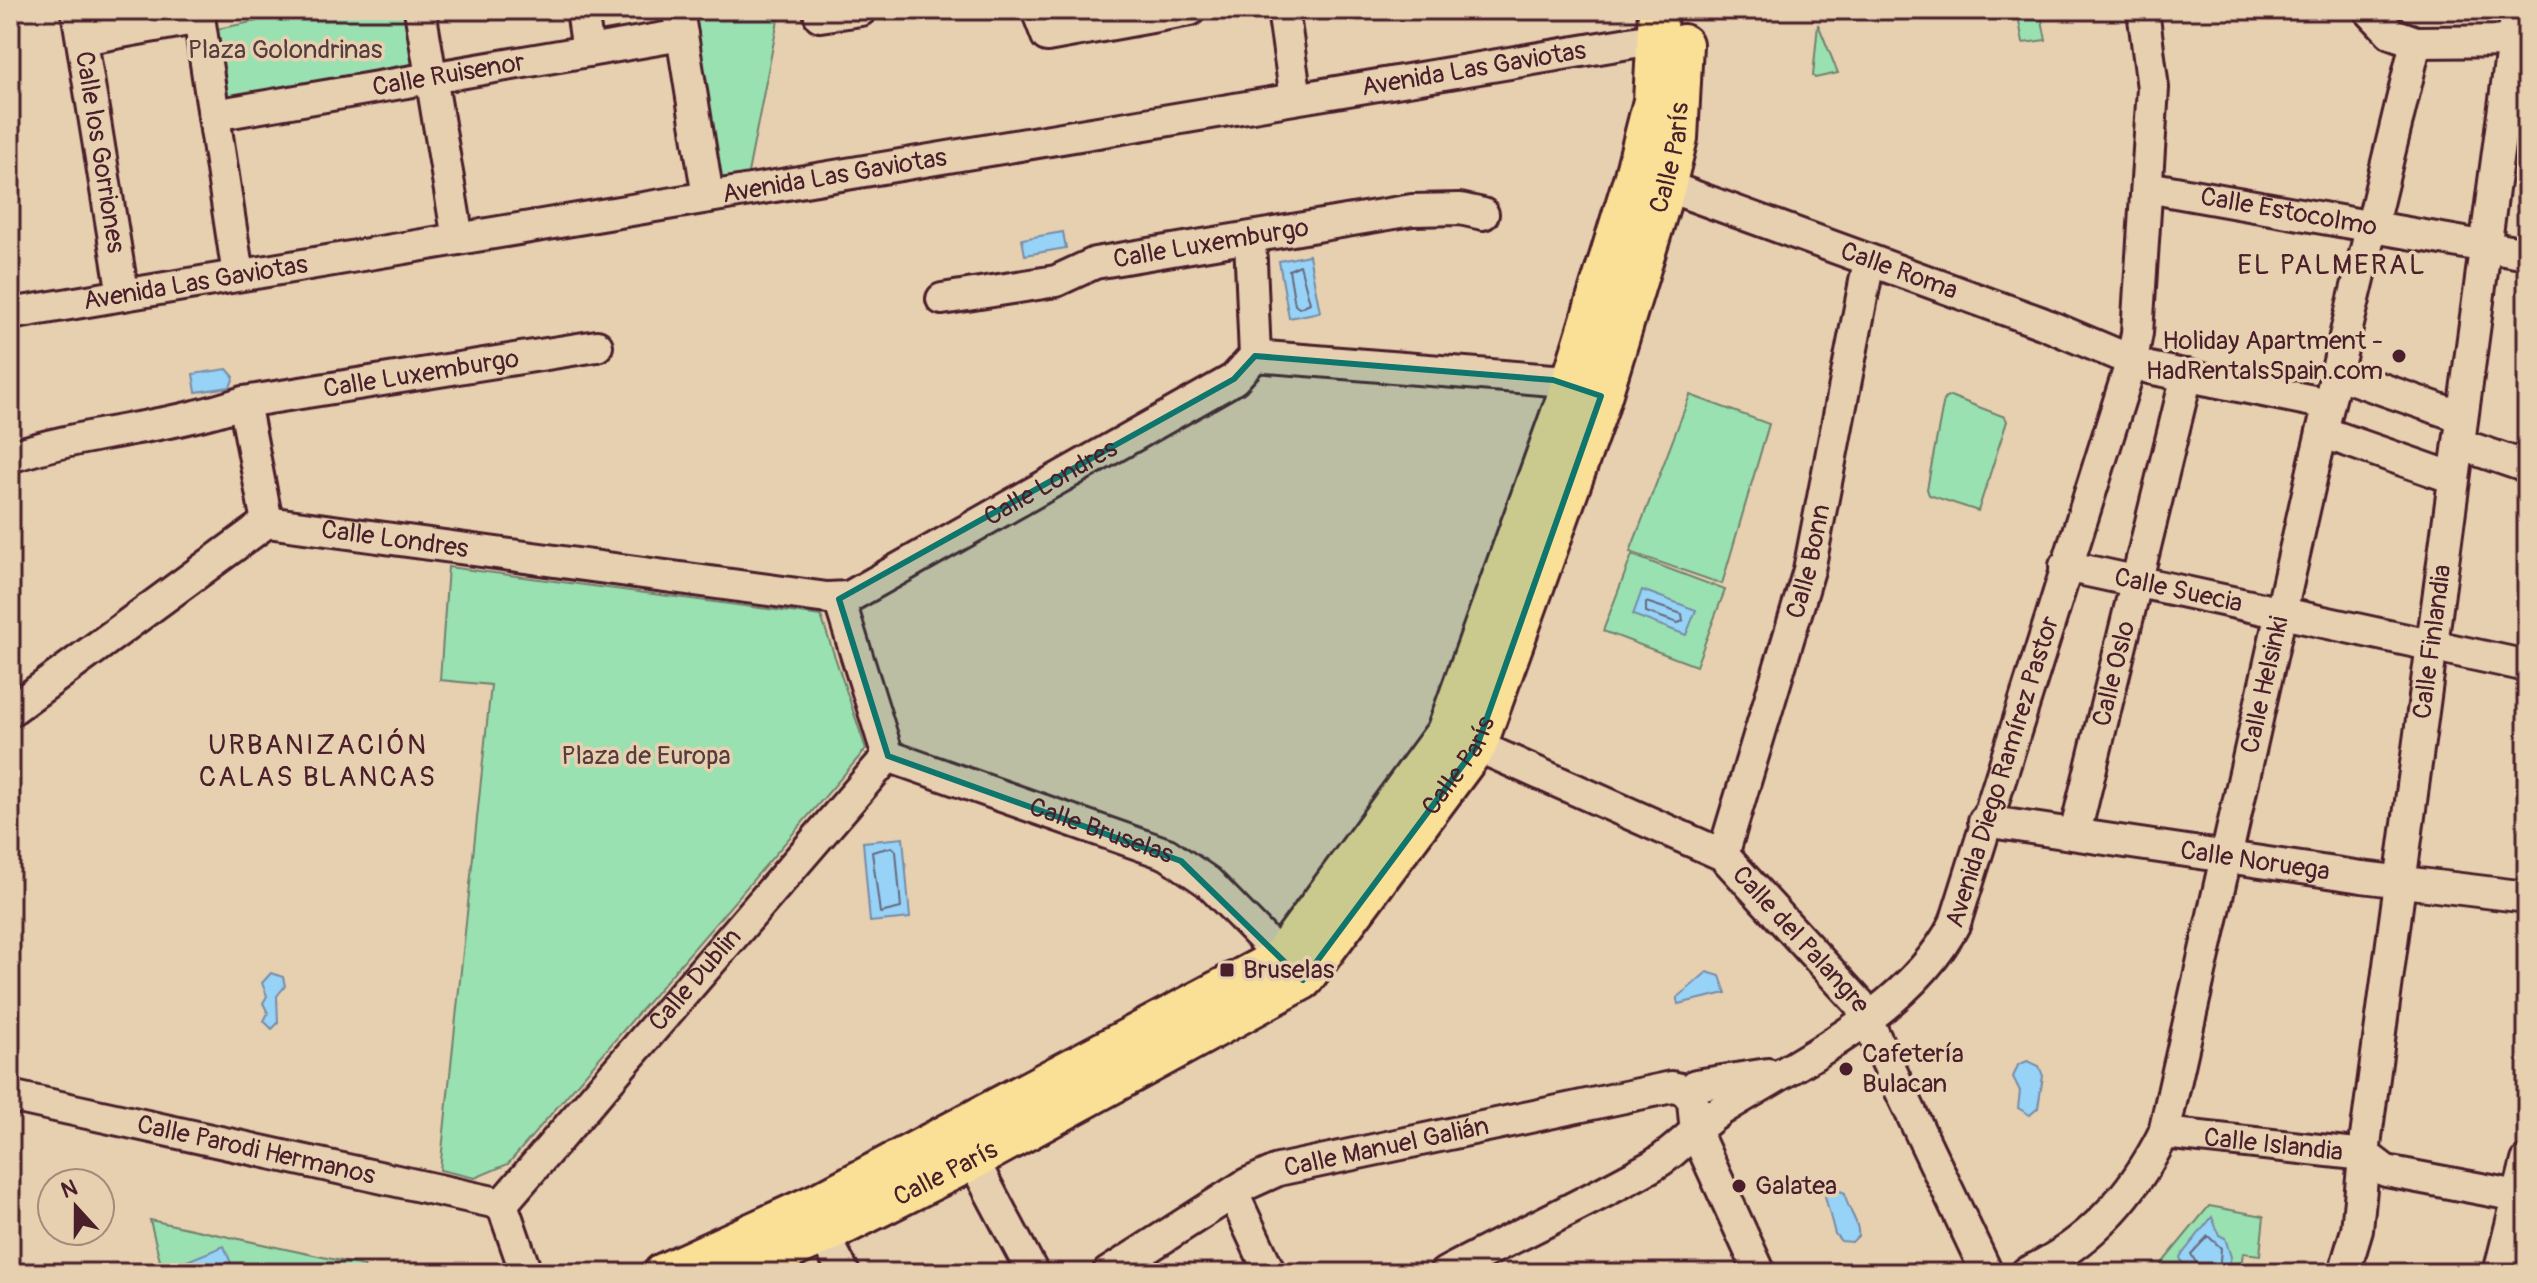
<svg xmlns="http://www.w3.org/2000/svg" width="2537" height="1283" font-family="Pangolin,sans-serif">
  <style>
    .green { fill: #99e1b0; stroke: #72806e; stroke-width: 2 }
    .water { fill: #96d3f7; stroke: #788ba5; stroke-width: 2 }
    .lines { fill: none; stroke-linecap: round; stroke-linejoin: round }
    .shore { stroke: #68677d; stroke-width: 2 }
    .minor-casing { stroke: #4a1f2b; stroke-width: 36 }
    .major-casing { stroke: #4a1f2b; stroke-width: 44 }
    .minor { stroke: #e6d0b0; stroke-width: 30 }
    .major { stroke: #fadf96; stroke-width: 38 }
    .marked { fill: #0f766e; fill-opacity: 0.2; stroke: #0f766e; stroke-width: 6; stroke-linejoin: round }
    .poi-dot { fill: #4a1f2b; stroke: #e6d0b0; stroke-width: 3 }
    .labels { text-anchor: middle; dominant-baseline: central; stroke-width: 7; stroke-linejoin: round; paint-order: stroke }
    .park-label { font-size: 26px; fill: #563c3f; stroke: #e6d0b0 }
    .street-label { font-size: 26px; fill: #4a1f2b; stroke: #e6d0b0 }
    .poi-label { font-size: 26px; fill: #4a1f2b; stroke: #e6d0b0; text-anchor: start }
    .neighbourhood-label { font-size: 28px; letter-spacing: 2px; fill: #4a1f2b; stroke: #e6d0b0 }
  </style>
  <rect width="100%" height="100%" fill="#e6d0b0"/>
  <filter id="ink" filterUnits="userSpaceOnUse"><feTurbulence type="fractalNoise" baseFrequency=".0125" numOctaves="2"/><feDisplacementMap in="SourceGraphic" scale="16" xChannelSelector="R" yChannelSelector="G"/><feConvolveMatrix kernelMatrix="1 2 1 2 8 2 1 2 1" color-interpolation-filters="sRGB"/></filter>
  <g filter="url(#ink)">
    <path class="green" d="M256,10h152l9,58 -190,31 -10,-70 40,-8z
      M694,10h86l-33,168 -26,4z
      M2017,10h23l6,30 -23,3z
      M1818,24l20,49 -23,5 -2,-2z
      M1690,395l79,29 -47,160 -92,-32z
      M1950,396l55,21 2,4 -29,90 -49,-16 -2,-6 17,-90z
      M1632,555l93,35 -29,76 -93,-35z
      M448,567l373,49 45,133 -358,415 -33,14 -35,-8 51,-485 -51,-5z
      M2209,1206l55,10 -4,39 -17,-2 -3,20h-86z
      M150,1220l196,42 18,4 2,7h-203z"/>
    <path class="water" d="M1063,232l3,16 -41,7 -3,-16z
      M1309,255l11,57 -31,6 -10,-57z
      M227,369l7,8 -4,10 -34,5 -3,-18z
      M1642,590l54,20 -10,25 -53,-20z
      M903,838l7,80 -40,4 -7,-80z
      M1707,972l13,4 6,17 -48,11 -1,-6z
      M271,973l12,4 2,9 -8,10 1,27 -6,6 -8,-8 4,-8 -5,-10 4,-7 -5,-13z
      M2027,1061l12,5 4,10 -5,32 -8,7 -12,-7 2,-17 -7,-14 5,-12z
      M1835,1189l10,4c1,16 15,28 13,43l-6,6 -11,-1 -6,-7 -10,-38z
      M2212,1217l7,18 6,3 6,19 -5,16h-31l-4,-6 -9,-4 -2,-6z
      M224,1246l11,27h-66l-2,-4z"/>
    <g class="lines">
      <path class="shore" d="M1300,265l10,38 -11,5 -4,-3 -6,-35z
        M1646,602l36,12 1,7 -5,2 -32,-11z
        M892,847l4,4 5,57 -21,5 -8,-61z
        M2202,1273l-11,-19 17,-18 13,12 -2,25"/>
      <defs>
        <g id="minor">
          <path id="s1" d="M77,10l46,285"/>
          <path d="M198,10l40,265"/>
          <path d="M420,10l38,229"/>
          <path d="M582,10l6,41"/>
          <path d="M678,10l30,187"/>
          <path d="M819,10l1,6 41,-6"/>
          <path d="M1037,10l10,26 143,-26"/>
          <path d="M1283,10l13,88"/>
          <path d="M2369,10l22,23 25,9 111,-1"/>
          <path d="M82,39l118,-21"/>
          <path id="s2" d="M214,115l468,-80"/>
          <path id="s3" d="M1666,186l376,137 107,45 179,36"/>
          <path id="s4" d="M2147,187l380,67"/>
          <path id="s5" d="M942,299l114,-18 39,-18 317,-53 48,-1 23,5"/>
          <path id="s6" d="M10,314l1649,-276"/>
          <path d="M1255,356l298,24 19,-1"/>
          <path d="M2336,373l126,44"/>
          <path d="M244,402l23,120"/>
          <path d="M2322,432l132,46"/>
          <path d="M2459,444l68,23"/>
          <path id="s7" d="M10,457c77,-26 158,-28 234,-55l353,-56"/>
          <path id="s8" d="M2065,566l462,100"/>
          <path d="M839,599l49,157"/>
          <path id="s9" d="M10,711l257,-189 560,76 22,-1 385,-218 21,-23 -5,-118"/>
          <path id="s10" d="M1477,746l246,109 136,148 128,270"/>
          <path id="s11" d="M888,756l279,98 41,28 73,75"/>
          <path id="s12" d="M1984,821l378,56 165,20"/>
          <path id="s13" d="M2075,833l112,-458"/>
          <path id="s14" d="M1723,855l86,-285 60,-309"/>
          <path d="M1690,1095l6,-10 72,-11"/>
          <path id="s15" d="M10,1096l492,108"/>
          <path id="s16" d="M2164,1133l201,22 21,16 132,25"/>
          <path d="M973,1160l60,113"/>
          <path d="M1233,1193l37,80"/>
          <path id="s17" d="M502,1204l386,-448"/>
          <path d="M502,1204l24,69"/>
          <path d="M824,1235l20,38"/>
          <path id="s18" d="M1108,1273l139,-89 31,-14 394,-83 13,3 8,11 3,32 64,140"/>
          <path id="s19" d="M1445,1273c67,-36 138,-68 205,-106 29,-16 48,-43 76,-60 79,-49 185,-98 229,-184l177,-563 5,-27 16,-245 -10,-78"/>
          <path id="s20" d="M2026,1273c64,-29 107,-78 138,-140l152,-676 100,-415"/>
          <path id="s21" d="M2344,1273l13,-43 9,-93 151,-1127"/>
          <path d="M2499,1273l28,-112"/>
        </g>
        <g id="major">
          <path d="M663,1273l156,-71 462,-245 165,-225 119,-330 69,-226 19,-75 5,-91"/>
          <path id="s22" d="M736,1273l98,-43 139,-70 330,-180 174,-234 121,-337 68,-223 12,-48 5,-94"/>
        </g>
      </defs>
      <use href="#minor" class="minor-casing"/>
      <use href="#major" class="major-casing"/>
      <use href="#minor" class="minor"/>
      <use href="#major" class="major"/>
    </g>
  </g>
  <path class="marked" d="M1255,356l298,24 48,16 -124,350 -174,234 -122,-119 -293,-105 -49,-157 395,-220z"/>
  <g class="poi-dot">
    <circle cx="2399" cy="356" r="8"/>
    <rect x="1219" y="962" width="16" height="16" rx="4"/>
    <circle cx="1846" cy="1069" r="8"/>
    <circle cx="1739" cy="1186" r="8"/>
  </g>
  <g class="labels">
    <g class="park-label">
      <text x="285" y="50">Plaza Golondrinas</text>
      <text x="646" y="756">Plaza de Europa</text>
    </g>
    <g class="street-label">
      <text stroke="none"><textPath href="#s6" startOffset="1484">Avenida Las Gaviotas</textPath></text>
      <text stroke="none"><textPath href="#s2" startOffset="238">Calle Ruisenor</textPath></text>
      <text stroke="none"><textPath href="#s1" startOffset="144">Calle los Gorriones</textPath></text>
      <text stroke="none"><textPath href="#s22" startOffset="1550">Calle París</textPath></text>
      <text stroke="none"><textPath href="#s6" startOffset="836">Avenida Las Gaviotas</textPath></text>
      <text stroke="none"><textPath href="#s4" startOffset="144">Calle Estocolmo</textPath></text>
      <text stroke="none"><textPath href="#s5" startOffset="276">Calle Luxemburgo</textPath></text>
      <text stroke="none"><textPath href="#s3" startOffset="248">Calle Roma</textPath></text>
      <text stroke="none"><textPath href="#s6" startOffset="188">Avenida Las Gaviotas</textPath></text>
      <text stroke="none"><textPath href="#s7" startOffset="420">Calle Luxemburgo</textPath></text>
      <text stroke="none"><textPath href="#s9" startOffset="1138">Calle Londres</textPath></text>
      <text stroke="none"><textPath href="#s9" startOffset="448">Calle Londres</textPath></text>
      <text stroke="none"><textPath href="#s14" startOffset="306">Calle Bonn</textPath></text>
      <text stroke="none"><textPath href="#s8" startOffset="116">Calle Suecia</textPath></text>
      <text stroke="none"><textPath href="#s21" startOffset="638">Calle Finlandia</textPath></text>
      <text stroke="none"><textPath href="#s13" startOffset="164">Calle Oslo</textPath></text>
      <text stroke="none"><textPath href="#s20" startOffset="660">Calle Helsinki</textPath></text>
      <text stroke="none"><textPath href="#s22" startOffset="904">Calle París</textPath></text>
      <text stroke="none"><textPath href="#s19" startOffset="784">Avenida Diego Ramírez Pastor</textPath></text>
      <text stroke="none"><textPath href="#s11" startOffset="226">Calle Bruselas</textPath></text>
      <text stroke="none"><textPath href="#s12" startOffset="274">Calle Noruega</textPath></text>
      <text stroke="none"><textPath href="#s10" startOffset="384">Calle del Palangre</textPath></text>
      <text stroke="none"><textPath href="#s17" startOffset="296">Calle Dublin</textPath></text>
      <text stroke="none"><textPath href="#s16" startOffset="110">Calle Islandia</textPath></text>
      <text stroke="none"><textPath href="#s18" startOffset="310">Calle Manuel Galián</textPath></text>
      <text stroke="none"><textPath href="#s15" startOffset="252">Calle Parodi Hermanos</textPath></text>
      <text stroke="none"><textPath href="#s22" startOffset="232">Calle París</textPath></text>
    </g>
    <g class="poi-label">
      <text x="2383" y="341" text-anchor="end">Holiday Apartment -<tspan x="2383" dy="30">HadRentalsSpain.com</tspan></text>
      <text x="1243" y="970">Bruselas</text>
      <text x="1862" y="1054">Cafetería<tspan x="1862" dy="30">Bulacan</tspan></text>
      <text x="1755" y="1186">Galatea</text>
    </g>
    <g class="neighbourhood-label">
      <text x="2332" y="265">EL PALMERAL</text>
      <text x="318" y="745">URBANIZACIÓN<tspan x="318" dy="32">CALAS BLANCAS</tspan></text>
    </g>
  </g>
  <rect width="2537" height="1283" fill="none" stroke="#e6d0b0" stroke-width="40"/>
  <rect x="20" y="20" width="2497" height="1243" fill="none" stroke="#4a1f2b" stroke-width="3" filter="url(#ink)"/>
  <g transform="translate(76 1207) rotate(339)"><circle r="38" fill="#e6d0b0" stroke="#a8897b" stroke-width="2"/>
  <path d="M0-6L14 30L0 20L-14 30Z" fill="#4a1f2b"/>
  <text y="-12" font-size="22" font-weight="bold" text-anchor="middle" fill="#4a1f2b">N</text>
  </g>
</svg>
